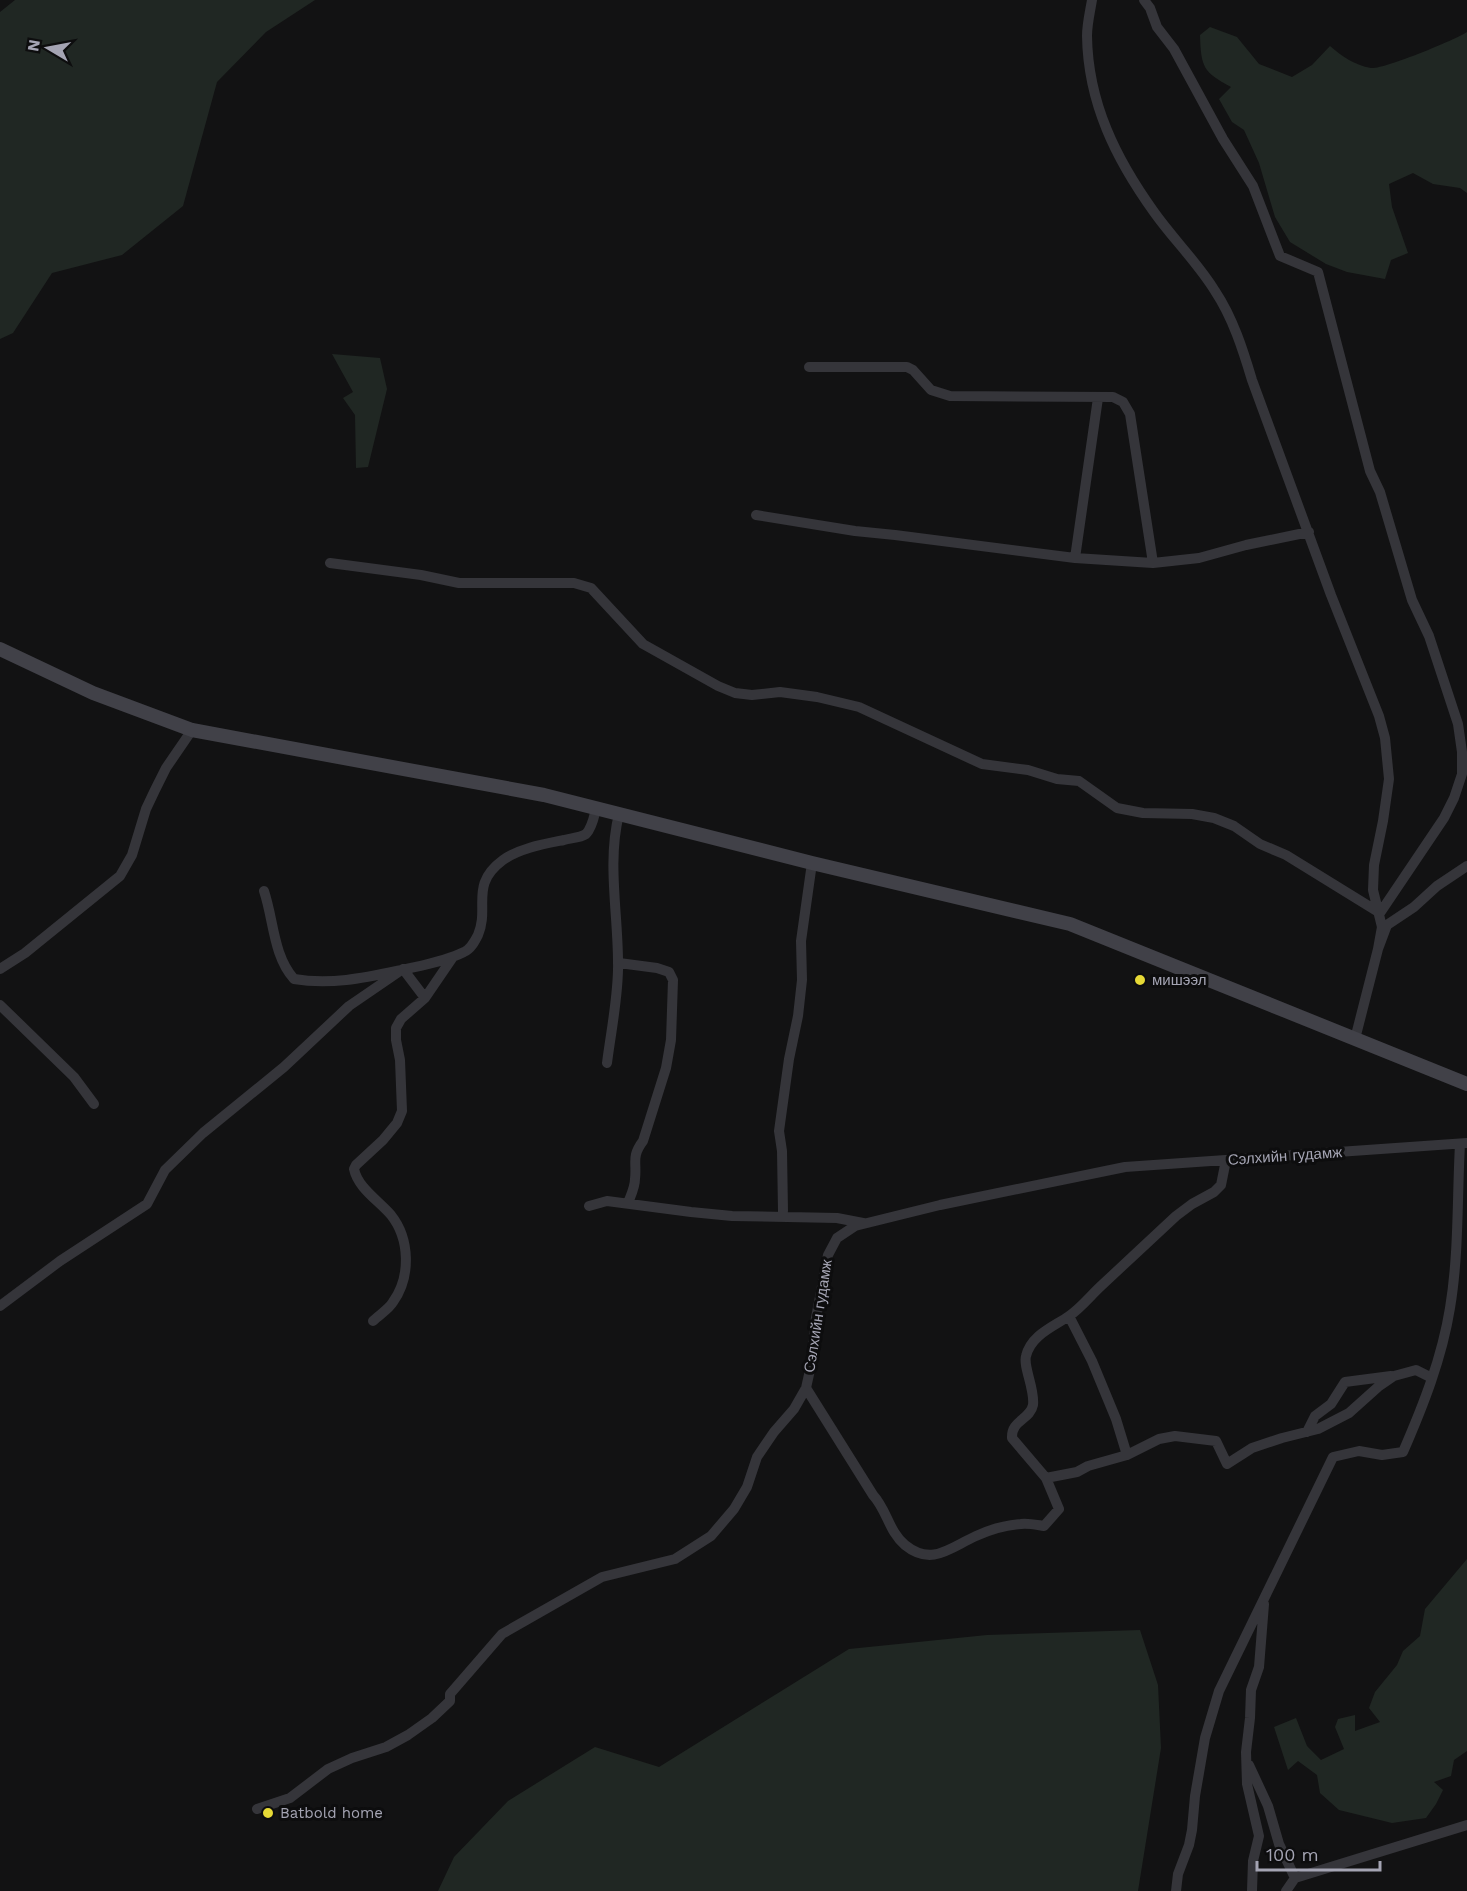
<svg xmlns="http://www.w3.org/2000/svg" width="1467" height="1891" font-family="'Work Sans',sans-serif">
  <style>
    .green { fill: #202723 }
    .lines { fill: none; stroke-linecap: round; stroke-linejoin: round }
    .minor { stroke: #35353a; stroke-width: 10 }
    .secondary { stroke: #414148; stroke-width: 14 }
    .poi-dot { fill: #e6d936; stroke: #0d0d0e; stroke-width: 2 }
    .labels { text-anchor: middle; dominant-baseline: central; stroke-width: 6; stroke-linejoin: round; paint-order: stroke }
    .poi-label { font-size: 15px; fill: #a4a4b3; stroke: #0d0d0e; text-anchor: start }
    .street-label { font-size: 15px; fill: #a4a4b3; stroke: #0d0d0e }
  </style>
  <rect width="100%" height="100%" fill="#121213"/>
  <path class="green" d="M15,0h300l-49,32 -49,50 -34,124 -61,49 -70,18 -39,60 -13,6v-327z
    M1210,27l27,10 22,27 33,13 20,-12 18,-19c13,11 24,19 41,22 11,2 84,-28 96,-36v161l-7,-5 -27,-4 -20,-11 -24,11 3,23 16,46 -17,7 -6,19 -38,-7 -21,-8 -36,-22 -15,-25 -16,-54 -15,-33 -12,-8 -13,-23 12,-12c-28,-15 -30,-20 -31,-52z
    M332,354l48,4 7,31 -19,78 -12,1 -1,-53 -12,-17 10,-6z
    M1467,1559v192l-13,9 -3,16 -17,6 9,8 -7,14 -10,14 -34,5 -53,-13 -19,-17 -3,-18 -19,-14 -10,9 -14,-43 22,-9 11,28 14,14 23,-11 -9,-22 3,-8 17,-4v16l25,-9 -11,-14 6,-16 22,-27 6,-14 17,-15 5,-27z
    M1140,1630l18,55 3,63 -23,143h-700l16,-34 54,-56 87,-54 64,20 190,-118 138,-14z"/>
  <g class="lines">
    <path class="minor" d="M1092,0c-2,12 -5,24 -5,36 1,67 29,123 67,176 19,27 44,51 61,79 18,27 28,59 37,89l79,215 48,121 6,22 4,41 -6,42 -9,44 -1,25 9,37 -4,22
      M809,367h98l6,3 18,20 19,6 163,1 10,5 7,12 23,149
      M756,515l99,16 40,4 180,23 78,5 46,-5 47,-13 63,-13
      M1075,558l23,-160
      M330,563l91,12 38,8h115l17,5 52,56 75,42 17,7 17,2 28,-3 37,5 42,10 123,57 46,6 29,9 22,2 38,27 26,5 49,1 22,4 20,8 26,18 26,11 94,58 64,-95 10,-20 8,-24v-22l-4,-28 -29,-88 -17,-36 -32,-108 -10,-21 -52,-199 -38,-16 -27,-70 -30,-47 -49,-90 -17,-22 -7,-19 -6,-8
      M264,891c10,30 9,64 30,88 40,7 78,-3 117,-11 18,-4 37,-8 53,-16 7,-3 11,-11 14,-17 12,-28 -9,-50 25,-75 17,-12 41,-16 61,-20 7,-2 16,-2 22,-6 6,-6 8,-17 10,-25
      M619,963l38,5 12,4 4,8 -2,60 -5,28 -23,73c-12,16 -6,21 -8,38 0,8 -4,16 -7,24
      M0,969l25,-16 95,-77 12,-21 14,-46 9,-19 11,-22 26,-38
      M0,1005l74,72 20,27
      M1355,1039l23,-90 9,-24 27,-18 23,-21 30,-20
      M607,1063c4,-32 12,-70 11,-101 0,-49 -11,-100 1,-148
      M589,1206l18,-5 84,11 41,4 105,2 26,5
      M783,1211l-1,-60 -3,-20 10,-72 9,-43 4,-36 -1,-39 11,-78
      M0,1306l60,-45 87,-57 18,-34 38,-37 81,-66 65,-61 54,-37 22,29
      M373,1321c6,-6 16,-12 20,-19 18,-25 17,-63 -2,-87 -13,-15 -33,-27 -37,-46l2,-4 27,-25 14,-17 5,-12 -2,-51 -4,-20v-12l5,-9 24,-21 28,-41
      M806,1388l67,107c14,15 16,37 32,50 27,22 46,2 71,-9 13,-6 31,-11 45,-12 7,-1 16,1 23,2l15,-17 -13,-31 -34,-40c-1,-18 18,-18 21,-33 2,-16 -10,-38 -7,-49 5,-21 27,-29 43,-40 12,-8 22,-21 33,-31 25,-23 49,-46 74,-69l16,-12 22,-12 7,-7 5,-25
      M1307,1432l8,-16 16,-12 14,-22 46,-6
      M1127,1455l32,-16 16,-3 41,5 11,23 25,-16 30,-10 36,-9 31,-16 29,-26 16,-11 22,-6 16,8
      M1046,1478l31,-6 11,-6 39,-11 -11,-36 -24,-58 -23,-45
      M1249,1765l19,41 11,38 16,34
      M257,1809l33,-11 38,-29 24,-11 34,-11 22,-12 24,-17 18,-17v-7l52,-60 100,-57 73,-18 36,-23 23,-27 13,-22 10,-30 17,-25 20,-23 12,-21 6,-27 3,-38 13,-68 9,-17 18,-12 85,-21 185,-38 342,-24
      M1176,1891l2,-17 11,-29 3,-15 3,-34 10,-58 14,-47 114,-234 26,-6 23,4 21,-3c20,-46 39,-94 47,-144 9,-54 7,-110 10,-164
      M1252,1891l1,-30 6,-25 -12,-52 -1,-32 4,-34 1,-28 8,-23 5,-63
      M1286,1891l9,-13 172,-53"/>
    <path class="secondary" d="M0,649l93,44 99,37 352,65 268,68 258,61 397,160"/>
  </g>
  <g class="poi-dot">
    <circle cx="1140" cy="980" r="6"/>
    <circle cx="268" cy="1813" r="6"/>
  </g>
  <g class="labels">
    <g class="poi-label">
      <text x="1152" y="980">мишээл</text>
      <text x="280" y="1813">Batbold home</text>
    </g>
    <g class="street-label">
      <text transform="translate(1285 1156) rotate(-4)">Сэлхийн гудамж</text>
      <text transform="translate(818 1316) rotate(-81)">Сэлхийн гудамж</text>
    </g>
  </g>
  <g transform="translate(48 48) rotate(280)" stroke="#0d0d0e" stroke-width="4.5" paint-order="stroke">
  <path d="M0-4.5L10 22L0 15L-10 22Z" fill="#a4a4b3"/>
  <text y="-9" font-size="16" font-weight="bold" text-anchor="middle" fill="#a4a4b3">N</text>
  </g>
  <path d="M1257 1861v9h123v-9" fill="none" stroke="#a4a4b3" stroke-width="3"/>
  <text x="1266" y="1861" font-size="18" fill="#a4a4b3" stroke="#0d0d0e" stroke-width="4.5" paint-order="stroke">100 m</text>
</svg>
